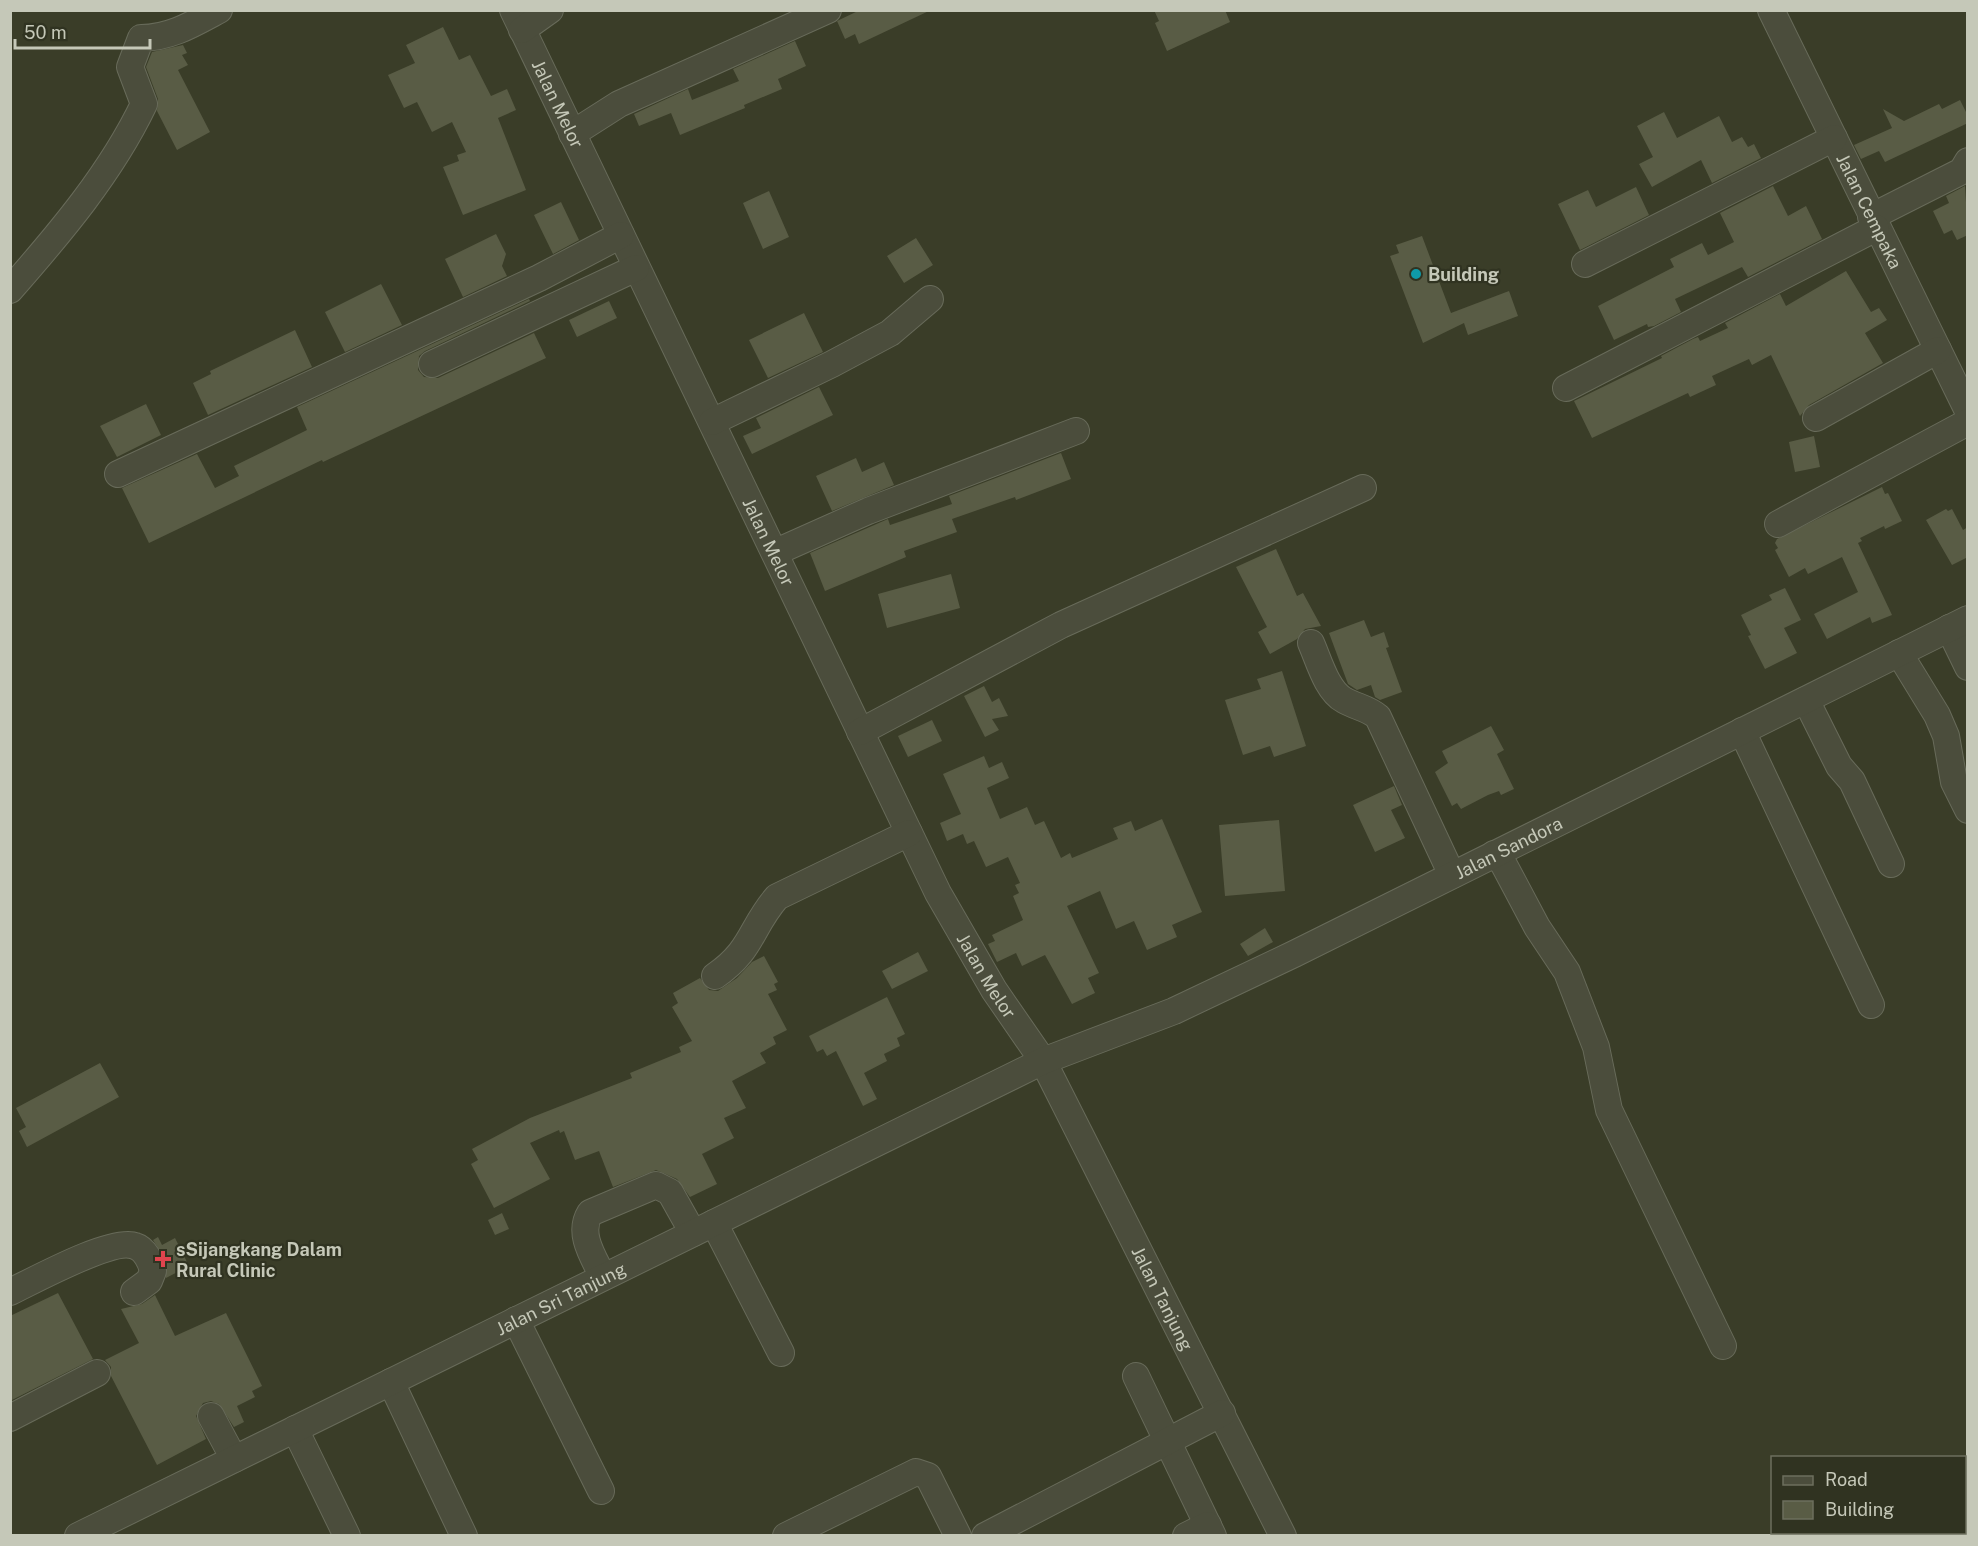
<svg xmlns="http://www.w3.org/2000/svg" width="1978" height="1546" font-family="'Public Sans',sans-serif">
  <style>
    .building { fill: #595c45 }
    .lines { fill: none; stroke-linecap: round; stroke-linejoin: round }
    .minor-casing { stroke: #686b5a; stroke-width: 28 }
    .minor { stroke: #4b4d3c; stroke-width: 26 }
    .culture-dot { fill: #0f9aa8; stroke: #303321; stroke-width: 2 }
    .health-dot { fill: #e0444e; stroke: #303321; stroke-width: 2 }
    .labels { text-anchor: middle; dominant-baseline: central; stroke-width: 4.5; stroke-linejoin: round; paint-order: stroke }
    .street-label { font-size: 18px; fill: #c5c8b8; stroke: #303321 }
    .poi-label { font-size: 18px; font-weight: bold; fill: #c5c8b8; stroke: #303321; text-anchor: start }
  </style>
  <rect width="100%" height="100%" fill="#3a3d28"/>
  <path class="building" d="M860,10h71l-72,34 -4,-10 -10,5 -8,-18z
    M1154,10h71l5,12 -63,29 -12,-28 4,-2z
    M443,27l16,33 11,-5 21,41 16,-7 9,21 -18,8 28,72 -63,25 -20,-48 16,-6 -2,-6 9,-3 -14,-30 -20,10 -15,-30 -13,6 -16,-33 27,-12 -9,-18z
    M795,41l11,25 -28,13 4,10 -38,16 1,3 -65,27 -9,-22 -32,13 -5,-12 54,-25 4,11 47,-19 -6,-12z
    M183,45l4,8 -5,2 6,10 -10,5 32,62 -33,18 -20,-39 1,-12 -12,-32 6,-15z
    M1960,100l8,16v7l-83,39 -6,-11 -18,8 -7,-14 38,-17 -9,-19 21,12 35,-17 3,5z
    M1664,112l13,26 42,-22 13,26 10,-5 6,10 6,-3 7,14 -49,25 -11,-23 -49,27 -13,-23 14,-7 -16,-31z
    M1773,186l15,30 18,-10 16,33 -74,38 -6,-10 -67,32 6,13 -27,14 -6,1 -1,-3 -33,16 -16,-34 76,-39 -4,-8 32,-16 6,12 26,-13 -14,-29z
    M1965,186l3,49 -11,5 -5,-10 -8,4 -11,-23 16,-8 -3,-7z
    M1636,187l13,28 -69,35 -22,-46 30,-14 8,17z
    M769,191l20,46 -26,12 -20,-46z
    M561,202l18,38 -26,14 -19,-39z
    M496,234l10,20 -4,12 5,10 -44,21 -18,-38z
    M1422,236l29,77 58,-22 9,25 -50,19 -4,-12 -41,20 -33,-87 9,-3 -3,-8z
    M916,238l17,27 -29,18 -17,-27z
    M1846,271l25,41 8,-4 8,12 -22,13 18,30 -74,42 -9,11 -29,-61 -19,10 -3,-6 -37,17 4,9 -26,12 -2,-4 -96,45 -18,-37 88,-43 -1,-2 32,-17 5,-2 2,4 28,-13 -3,-5 55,-29 6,12z
    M381,284l21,41 -57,27 -20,-40z
    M529,299l1,2 -105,50 -6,5 -1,14 6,7 14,1 96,-45 12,25 -223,104 -1,-2 -173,83 -27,-55 75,-34 18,34 24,-12 -5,-10 73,-36 -10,-23z
    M609,301l8,17 -40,19 -8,-17z
    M804,313l19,39 -55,26 -19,-38z
    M295,330l17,37 -104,48 -15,-32 18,-9 -1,-3z
    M819,387l14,28 -81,39 -9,-18 18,-8 -5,-10z
    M146,404l15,31 -44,22 -17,-31z
    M1814,436l6,31 -25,5 -6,-30z
    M1061,453l10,26 -55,21 -1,-3 -63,22 5,13 -53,19 2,6 -81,34 -15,-38 78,-34 2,6 62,-21 -3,-8z
    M856,458l6,14 22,-10 10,23 -62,26 -16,-35z
    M1882,487l3,7 3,-1 14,28 -17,8 -1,-3 -24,12 2,3 -4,2 34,72 -20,8 -2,-6 -43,22 -13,-25 44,-22 -16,-35 -34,17 -3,-6 -16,9 -14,-27 3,-2 -3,-5 2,-4z
    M1946,509l2,2 4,-2 11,21 5,-3v30l-16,8 -26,-45z
    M1276,549l21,47 6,-3 18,33 -16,3 -8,10 -27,15 -12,-22 9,-5 -31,-60z
    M951,574l9,34 -73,20 -9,-34z
    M1785,588l16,32 -17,8 13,25 -32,16 -17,-33 3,-1 -10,-20 31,-15 -3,-5z
    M1364,620l7,17 13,-5 5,15 -3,1 16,44 -22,8 -5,-3 -4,-12 -14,5 -9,-6 -19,-51z
    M1282,671l24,75 -32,11 -4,-11 -27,9 -18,-55 36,-11 -4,-10z
    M984,686l8,16 7,-4 9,18 -16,3 7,11 -14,7 -21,-41z
    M932,720l10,21 -34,16 -10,-21z
    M1491,726l13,24 -7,4 17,35 -13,6 -2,-4 -11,4 -27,14 -4,-6 -5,3 -17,-34 13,-9 -6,-12z
    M984,756l5,12 13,-6 7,16 -22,10 13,31 27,-12 8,18 9,-4 17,37 9,-5 2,5 46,-19 -5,-11 18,-7 4,10 27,-12 40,93 -30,13 5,12 -30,13 -13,-29 -18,8 -16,-38 -33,15 32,67 -11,5 7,15 -23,11 -27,-49 -23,11 -6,-13 -19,9 -9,-18 7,-3 -3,-6 31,-15 -10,-24 6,-3 -4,-8 5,-2 -12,-26 -22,10 -12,-26 -7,3 -4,-10 -16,7 -7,-18 21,-9 -18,-40z
    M1394,786l8,19 -11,5 14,28 -30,14 -22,-47z
    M1279,820l6,71 -60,5 -6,-71z
    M1265,928l8,14 -25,14 -8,-12z
    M918,952l10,19 -36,18 -10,-18z
    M764,956l14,26 -4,2 3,6 -9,4 19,36 -14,7 3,7 -16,9 6,10 -34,18 14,27 -22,10 10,20 -32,16 15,30 -27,13 -13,-18 -21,-9 -43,17 -14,-36 -24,9 -11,-29 -4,2 -1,-3 -29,13 20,36 -56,29 -23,-44 7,-4 -6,-11 58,-31 102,-40 -2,-5 51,-21 -2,-5 13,-6 -20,-34 6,-4 -5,-10 27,-15 9,12 9,1 19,-13 15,-16z
    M887,997l18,37 -8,4 3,8 -16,8 3,7 -23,12 13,26 -14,7 -27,-55 -9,5 -4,-7 -6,3 -8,-16z
    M100,1063l19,34 -92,50 -8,-16 7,-4 -10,-19z
    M502,1213l7,16 -14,6 -7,-15z
    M158,1237l4,8 13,-7 14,28 -23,12 -1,-19 -12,-19z
    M58,1293l35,66 -83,42v-85z
    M155,1295l20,41 51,-23 36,73 -10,5 3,6 -18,9 7,16 -10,5 -15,-23 -8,-3 -8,2 -7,13 10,23 -49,26 -46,-89v-9l-6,-7 34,-17 -18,-34 21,-5z"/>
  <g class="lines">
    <defs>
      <g id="minor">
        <path id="s1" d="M513,10l425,883 56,97 49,71 240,475"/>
        <path id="s2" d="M1771,10l197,401"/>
        <path d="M522,30l28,-20"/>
        <path d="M572,134l47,-30 209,-94"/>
        <path d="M1871,217l91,-46 6,-10"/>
        <path d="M1585,264l249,-126"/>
        <path d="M10,290c50,-57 101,-117 134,-186l-14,-37 11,-29c29,0 52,-14 78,-28"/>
        <path d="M432,364l204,-96"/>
        <path d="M1566,388l310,-160"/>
        <path d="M1816,418l122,-68"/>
        <path d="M712,422l120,-58 58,-31 40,-34"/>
        <path d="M118,474l421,-196 82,-43"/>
        <path d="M1778,524l190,-102"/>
        <path d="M776,552l92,-41 208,-80"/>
        <path d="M1949,628l19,39"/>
        <path d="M1311,643c8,18 16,48 33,57 12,7 24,8 34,17l74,158"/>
        <path d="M1899,653l38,62 9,21 8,46 14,28"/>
        <path d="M1806,700l33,66 13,15 39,83"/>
        <path d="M1742,731l129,274"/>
        <path d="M860,732l201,-107 302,-137"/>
        <path d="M1494,854l9,9 34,64 30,45 29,75 13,63 114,236"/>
        <path d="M715,976c38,-26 35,-48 62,-79l132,-64"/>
        <path d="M714,1223l67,130"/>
        <path d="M603,1277c-9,-19 -26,-43 -13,-64l66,-28 14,7 23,41"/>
        <path d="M10,1292c23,-11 103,-55 125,-46 10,3 16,16 18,25l-4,10 -15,11"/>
        <path d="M516,1320l85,171"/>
        <path d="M1136,1376l77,160"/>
        <path d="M391,1382l73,154"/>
        <path d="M211,1416l23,43"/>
        <path d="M10,1418l87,-45"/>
        <path d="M295,1429l52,107"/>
        <path id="s3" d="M78,1536l965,-475 131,-50 120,-57 674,-335"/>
        <path d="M786,1536l130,-64 12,4 30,60"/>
        <path d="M985,1536l237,-123"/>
        <path d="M1186,1536l22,-11"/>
      </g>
    </defs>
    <use href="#minor" class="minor-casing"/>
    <use href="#minor" class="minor"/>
  </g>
  <circle class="culture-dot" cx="1416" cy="274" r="6"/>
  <path class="health-dot" d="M160 1250h6v6h6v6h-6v6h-6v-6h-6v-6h6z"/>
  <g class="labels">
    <g class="street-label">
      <text stroke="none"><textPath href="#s1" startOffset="104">Jalan Melor</textPath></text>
      <text stroke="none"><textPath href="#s2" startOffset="224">Jalan Cempaka</textPath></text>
      <text stroke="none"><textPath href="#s1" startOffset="590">Jalan Melor</textPath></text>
      <text stroke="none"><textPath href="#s3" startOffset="1588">Jalan Sandora</textPath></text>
      <text stroke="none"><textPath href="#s1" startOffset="1076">Jalan Melor</textPath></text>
      <text stroke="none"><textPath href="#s3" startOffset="538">Jalan Sri Tanjung</textPath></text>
      <text stroke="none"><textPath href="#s1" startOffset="1444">Jalan Tanjung</textPath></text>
    </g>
    <g class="poi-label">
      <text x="1428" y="274">Building</text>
      <text x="176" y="1249">sSijangkang Dalam<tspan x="176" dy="21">Rural Clinic</tspan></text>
    </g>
  </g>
  <rect width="1978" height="1546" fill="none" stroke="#c5c8b8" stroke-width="24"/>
  <rect x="1771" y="1456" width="195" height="78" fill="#303321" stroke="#6c6f5d" stroke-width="1.5"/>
  <rect x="1783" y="1476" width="30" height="9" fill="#4b4d3c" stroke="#6c6f5d" stroke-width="1.5"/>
  <text x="1825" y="1486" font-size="18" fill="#c5c8b8">Road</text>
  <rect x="1783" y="1501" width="30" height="18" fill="#595c45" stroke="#6c6f5d" stroke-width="1.5"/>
  <text x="1825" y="1516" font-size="18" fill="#c5c8b8">Building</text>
  <path d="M15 39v9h135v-9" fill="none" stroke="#c5c8b8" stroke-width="3"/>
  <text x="24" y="39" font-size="18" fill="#c5c8b8" stroke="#303321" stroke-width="4.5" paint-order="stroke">50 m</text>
</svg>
